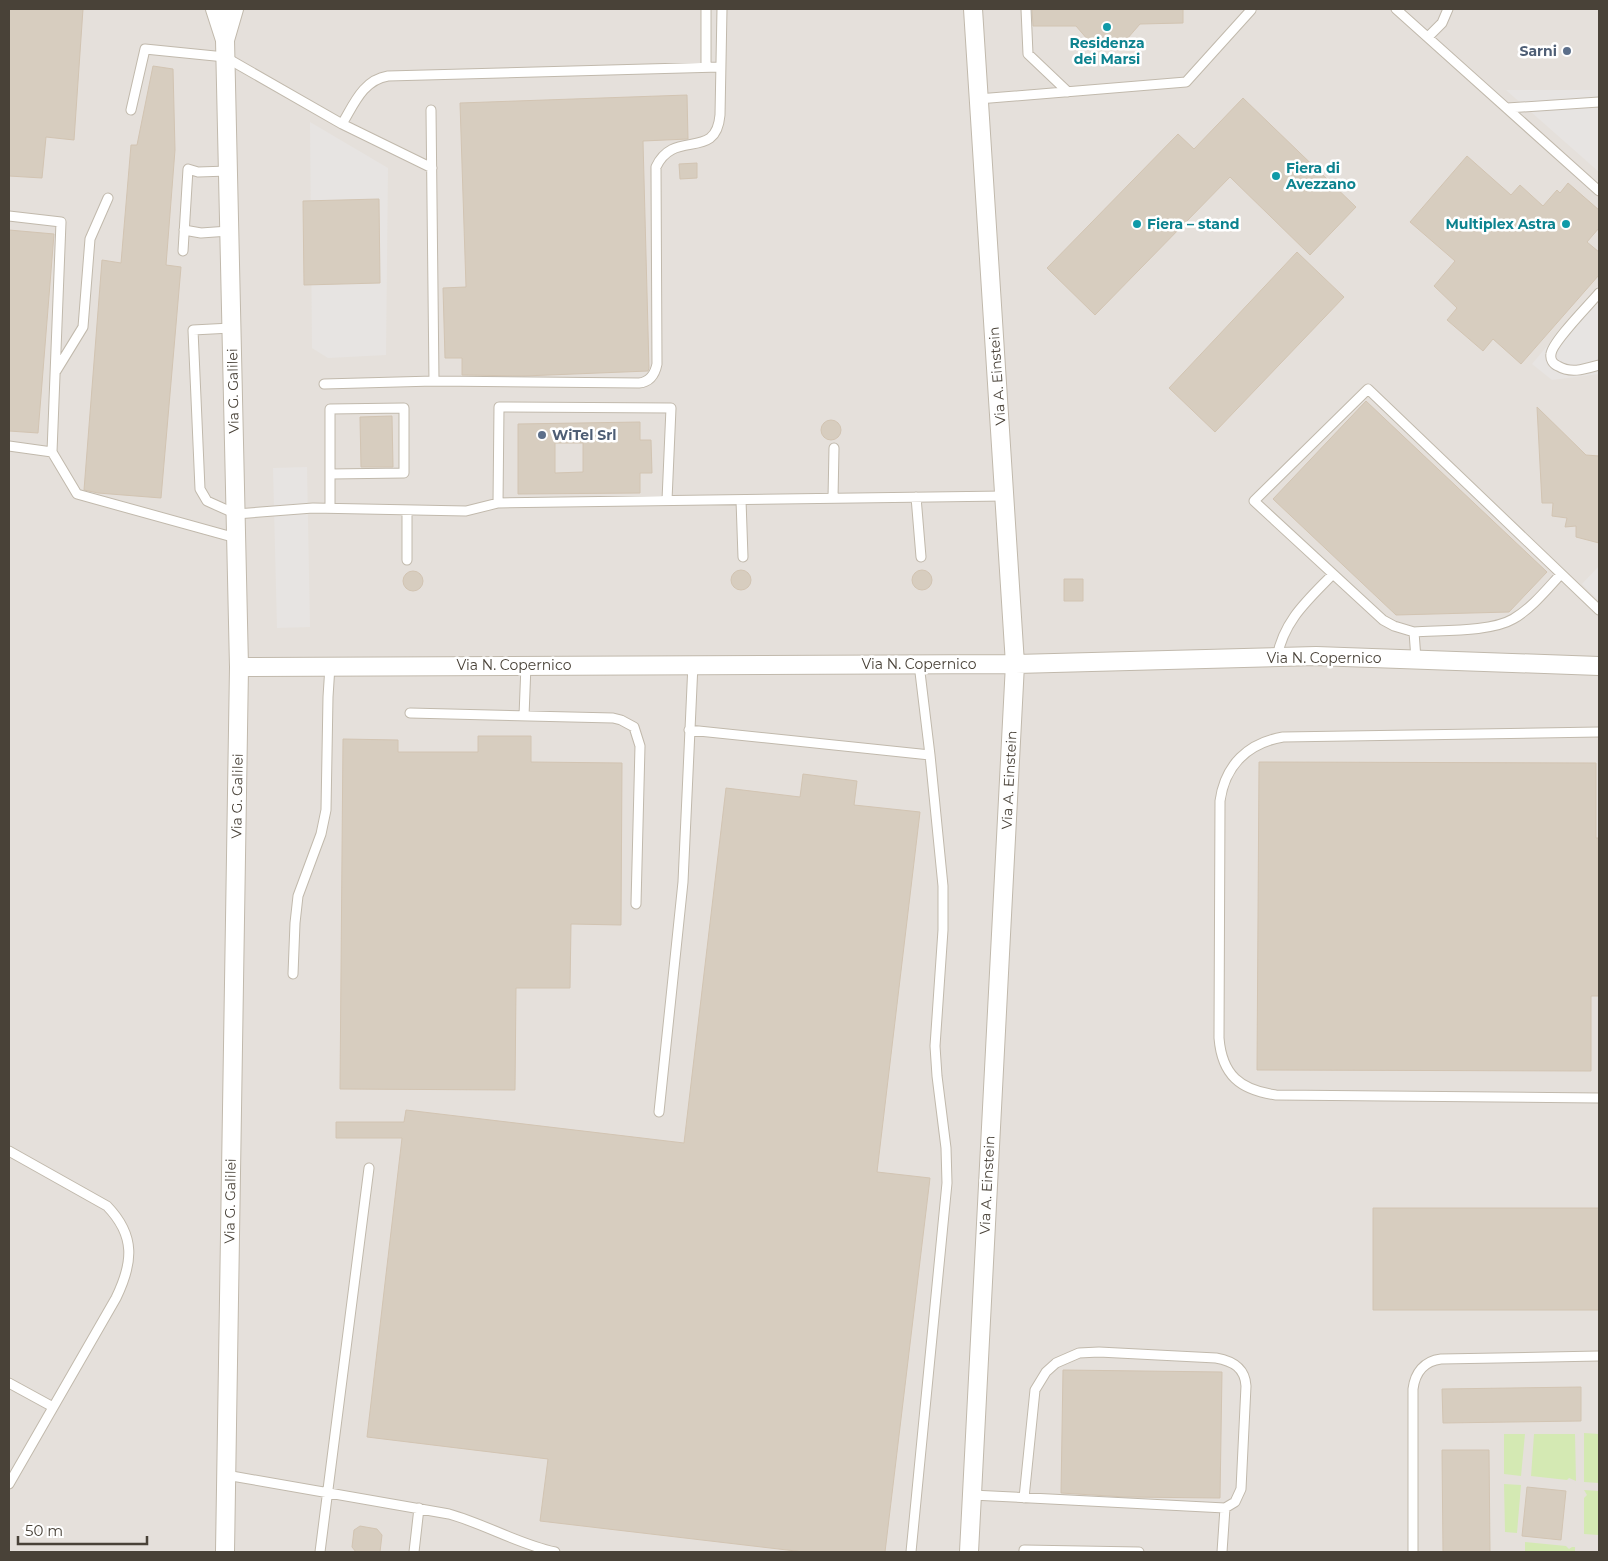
<svg xmlns="http://www.w3.org/2000/svg" width="1608" height="1561" font-family="Montserrat,sans-serif">
  <style>
    .industrial { fill: #e5e0db }
    .green { fill: #d4e9b3 }
    .parking { fill: #e7e4e2 }
    .building { fill: #d7cdbf; stroke: #d2c4b2; fill-rule: evenodd }
    .lines { fill: none; stroke-linecap: round; stroke-linejoin: round }
    .lane-casing { stroke: #c1b9ac; stroke-width: 11 }
    .street-casing { stroke: #c1b9ac; stroke-width: 20 }
    .lane { stroke: #fff; stroke-width: 9 }
    .street { stroke: #fff; stroke-width: 18 }
    .culture-dot { fill: #0f9aa8; stroke: #fff; stroke-width: 2 }
    .service-dot { fill: #5c6f8a; stroke: #fff; stroke-width: 2 }
    .labels { text-anchor: middle; dominant-baseline: central; stroke-width: 5; stroke-linejoin: round; paint-order: stroke }
    .culture-label { font-size: 14px; font-weight: bold; fill: #0d838f; stroke: #fff; text-anchor: start }
    .service-label { font-size: 14px; font-weight: bold; fill: #4e5e75; stroke: #fff; text-anchor: end }
    .street-label { font-size: 14px; fill: #494238; stroke: #fff }
  </style>
  <rect width="100%" height="100%" fill="#f5f1ea"/>
  <path class="industrial" d="M9,9h1590v1543h-1590z"/>
  <path class="green" d="M1584,1433l15,1v49l-15,-1z
    M1504,1434h21l-4,42 -17,-2z
    M1534,1434h41l1,47 -7,-3 -2,2 -36,-4z
    M1504,1484l17,1 -4,48 -12,-1z
    M1584,1490l15,1v44l-15,-1v-36l3,-3z
    M1525,1542l41,4 3,3 3,-2h3v5h-50z"/>
  <path class="parking" d="M1506,90h93v82z
    M310,122l78,46 -2,187 -58,3 -16,-10z
    M1599,284v90l-47,6 -20,-16z
    M307,467l3,160 -33,1 -4,-160z
    M1599,566v35l-17,-17z"/>
  <path class="building" d="M9,9h74l-9,131 -28,-3 -4,41 -33,-2z
    M1032,9h151v14l-43,1 -20,23h-26l-18,-21h-43z
    M153,66l20,3 2,81 -9,115 15,2 -20,231 -63,-5 -14,-3 18,-230 19,3 10,-118h6z
    M687,95l1,44 -45,2 6,227 -1,3 -124,5 -62,-1v-17h-17l-2,-70 23,-1 -6,-184z
    M1243,98l113,109 -46,48 -80,-78 -135,138 -48,-47 131,-134 16,15z
    M1467,156l44,39 9,-10 23,21 14,-16 3,3 8,-10 31,27v18l-12,14 12,10v23l-78,89 -28,-25 -10,12 -36,-31 10,-12 -23,-22 21,-25 -45,-39z
    M697,163v15l-17,1 -1,-15z
    M379,199l1,84 -76,2 -1,-84z
    M9,230l45,4 -16,199 -29,-2z
    M1297,252l47,45 -129,135 -46,-44z
    M1366,401l181,171 -38,40 -113,3 -123,-116z
    M1537,407l49,48 13,1v87l-23,-6v-11l-11,1 2,-9 -15,-2 1,-13h-11z
    M392,416l1,51h-32l-1,-50z
    M821 430a10 10 0 1 1 20 0a10 10 0 1 1-20 0Z
    M640,422v18h11l1,33h-12v20l-122,1v-70zM555,443h28v29l-28,1z
    M912 580a10 10 0 1 1 20 0a10 10 0 1 1-20 0Z
    M731 580a10 10 0 1 1 20 0a10 10 0 1 1-20 0Z
    M403 581a10 10 0 1 1 20 0a10 10 0 1 1-20 0Z
    M1064,579h19v22h-19z
    M478,736h53v26l91,1 -1,162 -50,-1 -1,64h-54l-1,102 -175,-1 3,-350 55,1v12h80z
    M1259,762l337,1v75h3v158h-8v75l-334,-1z
    M803,774l54,7 -3,24 66,7 -43,360 53,6 -45,374h-81l-264,-31 8,-62 -181,-22 35,-299h-66v-16h68l2,-12 278,33 42,-355 74,9z
    M1373,1208h226v102h-226z
    M1063,1370l159,2 -2,126 -95,-1 -64,-4z
    M1581,1387v34l-138,2 -1,-34z
    M1442,1450h47l1,102h-47z
    M1527,1487l39,4 -5,49 -39,-4z
    M360,1526l17,3 5,6 -2,17h-24l-4,-5 2,-17z"/>
  <g class="lines">
    <defs>
      <path id="lane" d="M706,9v58
        M1026,9l2,45 40,38
        M1396,9l203,182
        M1428,37l14,-14 6,-14
        M978,99l208,-17 65,-72 -1,-1
        M1507,108l92,-6
        M131,110l14,-61 80,8 117,67 90,44
        M431,110l3,271
        M342,124c12,-20 21,-44 46,-48l332,-9
        M9,216l52,6 -9,230
        M184,230l17,3 28,-2
        M183,251l5,-82 10,3 30,-1
        M1599,293c-9,11 -47,49 -48,61 -1,5 2,10 7,12 13,8 27,3 41,-1
        M231,328l-38,2 7,159 7,12 29,13 77,-6 153,3 32,-8 507,-7
        M56,371l27,-44 7,-88 18,-41
        M324,384l110,-3 205,2c11,-1 16,-9 18,-19l-1,-197c18,-39 60,-5 64,-52l2,-106
        M9,446l43,6 25,42 159,44
        M916,497l5,60
        M833,498l1,-50
        M741,500l2,57
        M498,503l1,-96 172,1 -4,92
        M330,508v-99l74,-1v65l-73,1
        M407,510v50
        M1414,632l-20,-6 -11,-6 -129,-119 114,-112 231,221
        M1277,657c7,-37 31,-57 56,-83
        M1416,659l-2,-27c27,-2 77,0 99,-13 19,-11 34,-30 48,-45
        M410,713l203,5 8,2 13,7 6,19 -4,158
        M524,716l2,-51
        M689,730l241,25
        M1599,732l-316,5c-35,6 -58,28 -63,64l-1,237c3,37 21,52 57,57l323,3
        M293,974l2,-51 3,-27 23,-62 5,-24 2,-113 2,-31
        M659,1112l24,-230 10,-218
        M9,1151l98,55c29,30 26,57 9,92l-107,186
        M9,1383l44,24
        M226,1475l223,39c36,10 69,30 106,38
        M972,1495l253,13 10,-6 6,-13 5,-103c-1,-18 -13,-25 -30,-28l-117,-6 -20,1 -23,10 -10,9 -11,18 -11,108
        M320,1552l49,-384
        M414,1552l5,-44
        M911,1552l36,-369 -1,-35 -9,-72 -2,-30 8,-116v-44l-13,-131 -11,-91
        M1024,1552v-2l115,2
        M1222,1552l3,-44
        M1413,1552v-163c2,-16 11,-28 28,-30l158,-3"/>
      <path id="street" d="M215,9l10,31 14,627 -14,885
        M225,40l9,-31
        M239,667l776,-3 301,-8 283,10
        M969,1552l46,-888 -42,-655"/>
    </defs>
    <use href="#lane" class="lane-casing"/>
    <use href="#street" class="street-casing"/>
    <use href="#lane" class="lane"/>
    <use href="#street" class="street"/>
  </g>
  <g class="culture-dot">
    <circle cx="1107" cy="27" r="5"/>
    <circle cx="1276" cy="176" r="5"/>
    <circle cx="1137" cy="224" r="5"/>
    <circle cx="1566" cy="224" r="5"/>
  </g>
  <g class="service-dot">
    <circle cx="1567" cy="51" r="5"/>
    <circle cx="542" cy="435" r="5"/>
  </g>
  <g class="labels">
    <g class="culture-label">
      <text x="1107" y="43" text-anchor="middle">Residenza<tspan x="1107" dy="16">dei Marsi</tspan></text>
      <text x="1286" y="168">Fiera di<tspan x="1286" dy="16">Avezzano</tspan></text>
      <text x="1147" y="224">Fiera – stand</text>
      <text x="1556" y="224" text-anchor="end">Multiplex Astra</text>
    </g>
    <g class="service-label">
      <text x="1557" y="51">Sarni</text>
      <text x="552" y="435" text-anchor="start">WiTel Srl</text>
    </g>
    <g class="street-label">
      <text transform="translate(997 376) rotate(-94)">Via A. Einstein</text>
      <text transform="translate(233 391) rotate(-91)">Via G. Galilei</text>
      <text x="1324" y="658">Via N. Copernico</text>
      <text x="919" y="664">Via N. Copernico</text>
      <text x="514" y="665">Via N. Copernico</text>
      <text transform="translate(1009 780) rotate(-87)">Via A. Einstein</text>
      <text transform="translate(237 796) rotate(-89)">Via G. Galilei</text>
      <text transform="translate(987 1185) rotate(-87)">Via A. Einstein</text>
      <text transform="translate(230 1201) rotate(-89)">Via G. Galilei</text>
    </g>
  </g>
  <rect width="1608" height="1561" fill="none" stroke="#494238" stroke-width="20"/>
  <path d="M18 1536v8h129v-8" fill="none" stroke="#494238" stroke-width="2.5"/>
  <text x="25" y="1536" font-size="15" fill="#494238" stroke="#ffffff" stroke-width="4" paint-order="stroke">50 m</text>
</svg>
